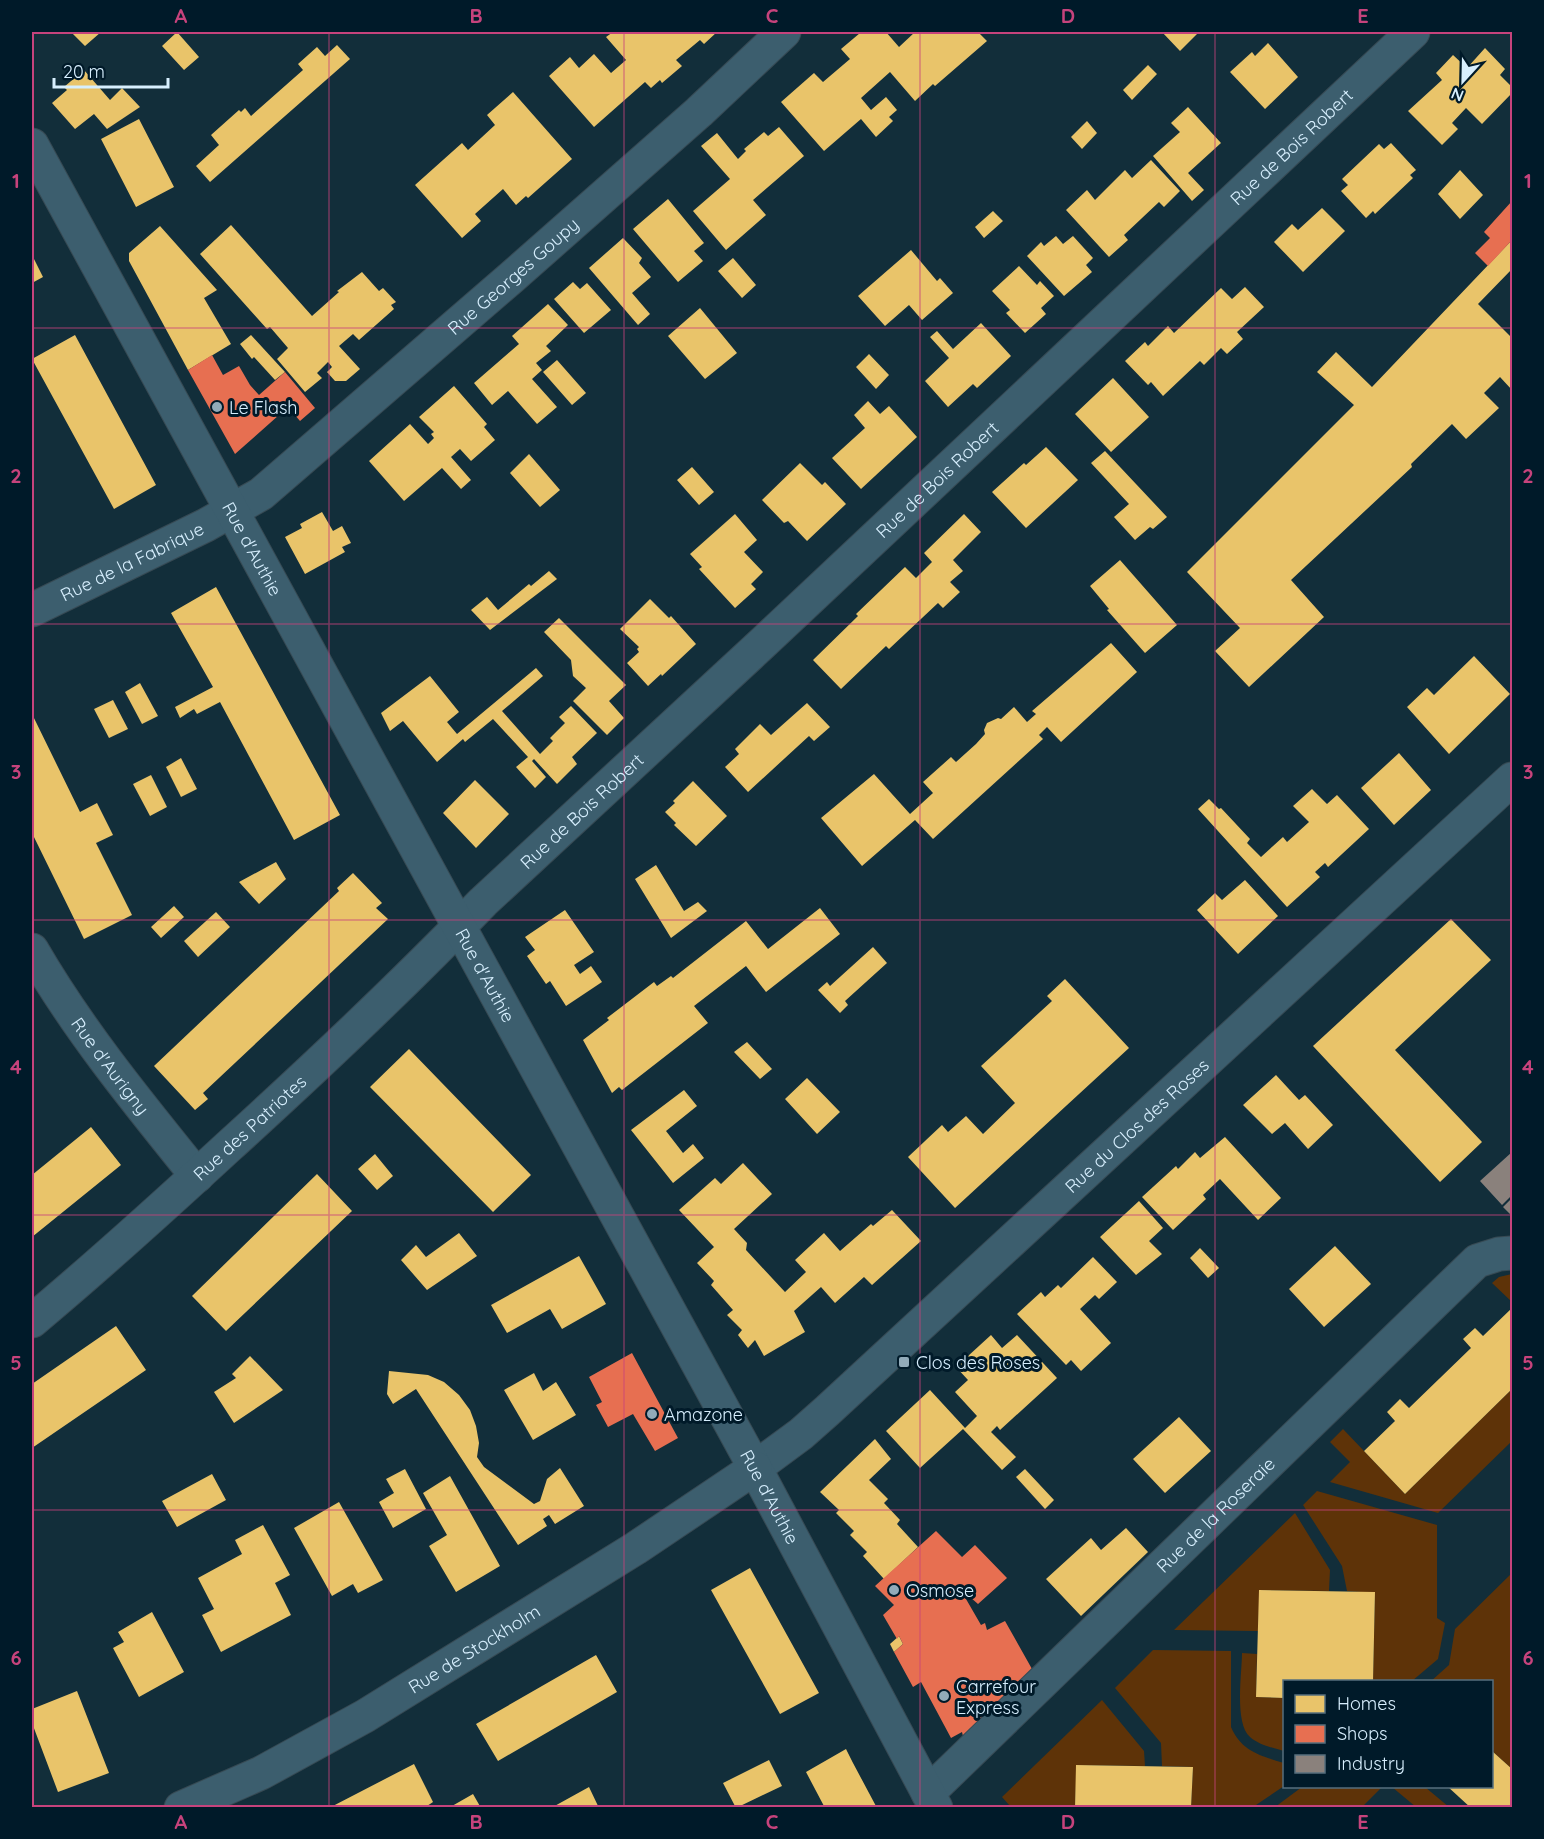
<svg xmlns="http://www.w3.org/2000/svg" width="1544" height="1839" font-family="Quicksand,sans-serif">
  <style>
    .green { fill: #5e3308 }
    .homes { fill: #e9c46a }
    .shops { fill: #e76f51 }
    .industry { fill: #8a817c }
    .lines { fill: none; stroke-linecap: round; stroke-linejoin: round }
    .minor-casing { stroke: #374a54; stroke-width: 35 }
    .tertiary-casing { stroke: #374a54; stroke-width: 35 }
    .minor { stroke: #3c5e6e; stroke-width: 33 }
    .tertiary { stroke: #3c5e6e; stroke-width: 33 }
    .grid { fill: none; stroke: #c6437c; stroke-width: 1.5; stroke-opacity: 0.55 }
    .poi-dot { fill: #92abb9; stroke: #001a29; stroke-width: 2 }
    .labels { text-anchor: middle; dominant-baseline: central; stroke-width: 6; stroke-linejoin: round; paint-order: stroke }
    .street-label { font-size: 18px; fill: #d7effe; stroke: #001a29 }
    .poi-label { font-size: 18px; fill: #d7effe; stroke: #001a29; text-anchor: start }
    .neatline { fill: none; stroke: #c6437c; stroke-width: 2 }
    .grid-label { font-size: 20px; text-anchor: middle; font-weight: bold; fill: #c6437c }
  </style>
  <rect width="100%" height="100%" fill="#122e3a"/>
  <path class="green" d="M1512,1274v28l-20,-19 7,-6z
    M1512,1389v52l-74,72 -108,-31 20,-20 -20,-20 13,-13 62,65z
    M1317,1491l120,34v93l8,5 -7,36 -26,22h-39l2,-88 -28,-2 -5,-25 -39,-61z
    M1295,1513l35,57 -1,21 -69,-1 -2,41 -84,-1z
    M1512,1573v142l-1,2 1,2v50l-20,-18v-69h-62l19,-17 6,-36z
    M1153,1650l78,1v76c10,24 30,29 53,36v23l-31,21h-62l2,-40 -31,-1 -1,-23 -46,-55z
    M1242,1653l15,1 -1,43 28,1v53c-11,-3 -25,-6 -34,-14 -16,-14 -8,-64 -8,-84z
    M1102,1700l42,51 1,15 -68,-1 -2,42 -65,-1 -8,-9z
    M1302,1787v-1l80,1 -20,20h-87z
    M1392,1787h33l24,20h-33z"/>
  <path class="homes" d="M71,32h30l-16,14z
    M177,32l22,25 -15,13 -22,-24z
    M613,32h104l-13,12 -4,-4 -24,20 6,6 -20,17 -2,-3 -9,8 -6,-6 -51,45 -45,-51 21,-19 9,11 15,-14 17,19 15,-13 -20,-23z
    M858,32h28l13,15 16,-15h63l9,9 -52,45 -2,-2 -18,17 -25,-29 -29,26 10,12 15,-13 11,13 -8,7 4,4 -17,16 -15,-18 -37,32 -43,-49 33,-29 9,9 27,-23 -9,-10 19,-16z
    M1162,32h37l-19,19z
    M1268,43l30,34 -33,32 -35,-37 22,-20 3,4z
    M337,45l13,14 -140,123 -14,-16 23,-21 -8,-10 28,-25 2,2 4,-4 6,8 52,-46 -5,-6 19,-17 8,9z
    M1485,48l20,21 -5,6 12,12v6l-30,31 -16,-16 -14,15 6,6 -16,16 -34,-34 34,-31 -6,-7 17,-18 14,13z
    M1148,65l9,9 -25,26 -9,-10z
    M84,70l26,30 12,-12 18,19 -33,22 -13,-15 -19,15 -23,-26 15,-13 -3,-3z
    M513,92l59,67 -44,39 -2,-2 -10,9 -13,-16 -28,25 6,7 -19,17 -47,-53 47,-42 6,7 27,-25 -8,-10z
    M1188,107l33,36 -33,30 16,17 -12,11 -39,-45 27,-24 -9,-9z
    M139,119l35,68 -38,20 -35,-68z
    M1087,121l10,12 -15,16 -11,-12z
    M779,127l25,29 -51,44 13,15 -40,35 -33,-39 37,-32 -29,-33 16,-13 21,26 8,-8 -2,-2 20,-17 4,4z
    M1391,143l25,27 -6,5 3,3 -38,36 -2,-3 -7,7 -25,-27 7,-6 -6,-6 37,-35 5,5z
    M1151,160l29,31 -16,16 -5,-5 -35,33 4,5 -19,17 -43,-47 21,-20 8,10 30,-30 7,8z
    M1460,170l23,25 -23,24 -22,-25z
    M668,199l36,44 -10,8 9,10 -25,21 -45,-53z
    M1322,208l23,23 -42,41 -29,-30 18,-18 6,6z
    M993,211l10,10 -19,17 -9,-11z
    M231,225l81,91 27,-24 -2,-1 25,-19 17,19 4,-3 13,14 -5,3 3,4 -35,31 -6,-6 -14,12 21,23 -14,12h-11l-8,-9 5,-5 -4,-5 -11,11 5,5 -17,14 -28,-33 11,-11 -18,-21 -3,2 -67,-75z
    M160,226l57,64 -13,8 27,46 -43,26 -59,-109v-8z
    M1056,236l7,8 10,-8 20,22 -7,7 6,7 -28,24 -37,-40 14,-14 3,4z
    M623,238l19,20 -3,5 12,14 -19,16 18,21 -12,11 -49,-57z
    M1512,240v29l-34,35 34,34v52l-12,-13 -16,16 15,15 -33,31 -14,-15 -41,40 1,3 -121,113 33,37 -75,70 -34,-36 25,-23 -53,-56 167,-167 -37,-33 19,-20 36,35z
    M911,250l26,31 3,-3 13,15 -31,27 -13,-15 -24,21 -27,-30z
    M32,255l11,22 -11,6z
    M733,258l23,27 -14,13 -24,-27z
    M1019,266l18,19 3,-4 14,15 -13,12 5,6 -21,19 -19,-20 4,-3 -18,-19z
    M573,282l7,7 7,-6 24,27 -27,23 -30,-34z
    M1245,287l19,20 -27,25 6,7 -16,15 -6,-6 -17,17 -4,-4 -37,35 -12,-14 -3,3 -23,-24 20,-19 3,4 20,-20 6,7 47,-45 11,11z
    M548,304l20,21 -22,21 5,5 -15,12 6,7 -10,9 25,28 -20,17 -29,-33 -16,14 -18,-22 45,-39 -7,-8z
    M700,308l37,45 -32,26 -37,-43z
    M981,323l30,33 -34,32 -4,-4 -25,23 -23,-26 24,-23 -19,-21 7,-6 16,18z
    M75,335l81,150 -42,24 -82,-150z
    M251,335l34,37 -10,8 -21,-23 -2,2 -12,-15z
    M869,354l20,21 -13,14 -20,-22z
    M557,360l29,33 -14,12 -29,-33z
    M1113,378l36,39 -38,35 -36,-38z
    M454,386l33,38 -3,3 11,13 -24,21 -11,-12 -9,8 20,23 -10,9 -19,-21 -38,33 -35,-40 41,-37 18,20 6,-6 -3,-4 3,-2 -15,-15z
    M868,401l12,13 9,-8 28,31 -56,52 -29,-31 33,-30 -11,-13z
    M1046,447l32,33 -52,48 -34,-36 32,-29 2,2z
    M1105,451l62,66 -14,12 -3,-2 -15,13 -21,-23 15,-13 -38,-41z
    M529,454l31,36 -20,17 -30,-34z
    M800,463l22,22 3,-3 21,22 -39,37 -19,-20 -4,2 -22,-23z
    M692,467l22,25 -15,13 -22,-25z
    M322,512l11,19 9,-5 9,17 -9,4 3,5 -40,22 -20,-37 17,-9 -2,-4z
    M735,514l22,26 -13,12 19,20 -12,12 5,5 -21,19 -36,-39 3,-2 -12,-13z
    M964,514l17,18 -28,28 10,11 -13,11 10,10 -17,16 -5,-5 -49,46 -3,-3 -45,43 -28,-29 45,-44 -2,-2 49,-47 11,11 16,-16 -8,-9z
    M1120,560l57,65 -32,28 -38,-43 2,-1 -19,-23z
    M549,571l8,8 -67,51 -19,-20 16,-13 11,13 31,-26 2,2z
    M216,587l124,228 -46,25 -74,-138 -23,12 -3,-5 -14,9 -5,-11 38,-20 -42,-74z
    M650,599l19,19 2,-2 25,28 -34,32 -1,-2 -13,12 -21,-23 12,-11 -2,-3 2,-2 -19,-18z
    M559,618l67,67 -17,16 15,17 -17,17 -34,-34 13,-13 -13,-12 -2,-16 -27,-28z
    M1111,643l26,29 -76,70 -14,-15 -8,8 4,4 -110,100 -18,-19 -53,46 -41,-48 53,-44 36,40 23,-21 -10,-11 28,-25 5,5 20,-18 9,-10 -1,-4 3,-7 11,-5 3,1 13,-12 13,15 9,-8 -4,-3z
    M1474,656l36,38 -61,60 -42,-47 20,-19 7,7z
    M536,668l7,8 -41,35 38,43 13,-13 -3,-3 15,-15 -6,-6 12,-11 26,27 -25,24 5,7 -20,20 -23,-25 -2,2 14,16 -11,11 -19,-21 12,-10 -35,-38 -28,23 -2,-3 -26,23 -34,-41 -13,10 -9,-18 49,-37 29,36 -12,10 10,12z
    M140,683l18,33 -16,8 -17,-32z
    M113,700l15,29 -19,9 -15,-29z
    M807,703l23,24 -16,14 -5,-5 -61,56 -23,-25 14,-13 -4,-5 25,-25 11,11z
    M32,714l48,98 17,-9 16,32 -17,8 36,72 -48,24 -52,-106z
    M1399,753l32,37 -37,35 -33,-37z
    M181,758l16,31 -16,8 -15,-30z
    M151,775l16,32 -17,9 -17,-32z
    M475,780l34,34 -33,34 -33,-35z
    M693,781l34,35 -31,30 -22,-21 2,-2 -11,-11 10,-9 -2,-2z
    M1312,789l15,15 10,-9 32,34 -41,38 -3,-4 -10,9 5,5 -33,30 -89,-98 11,-10 10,10 2,-1 29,31 -3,4 14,14 22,-20 4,5 22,-20 -16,-16z
    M276,862l10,17 -27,25 -20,-22z
    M656,865l28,46 14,-9 9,9 -36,27 -36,-59z
    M353,873l29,30 -6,5 12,11 -185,174 5,6 -13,11 -41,-44 185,-175 -2,-3z
    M1245,880l33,36 -40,38 -41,-44 18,-17 7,7z
    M174,906l10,11 -23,21 -10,-11z
    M820,908l20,26 -74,58 -20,-26 -52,40 14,17 -86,67 -3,-3 -7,6 -29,-53 26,-20 -2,-2 47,-36 3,4 14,-10 2,2 73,-57 22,28z
    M565,910l29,42 -20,13 6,9 11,-8 11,16 -36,24 -16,-25 -4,3 -19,-28 8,-6 -10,-13z
    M216,912l14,15 -32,30 -14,-16z
    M1451,919l40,41 -96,90 87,92 -42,40 -127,-136z
    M873,947l14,16 -42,38 3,4 -8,8 -22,-23 9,-8 3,4z
    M1065,979l64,69 -174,160 -47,-51 34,-32 6,7 18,-16 17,18 32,-31 -34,-37 71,-65 -5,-5z
    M747,1042l25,27 -12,10 -26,-27z
    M409,1049l122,126 -38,37 -123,-125z
    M1276,1075l23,25 6,-5 28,30 -25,24 -23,-26 -13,11 -29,-29z
    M807,1078l33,34 -23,22 -32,-35z
    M684,1090l13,16 -31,25 17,22 10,-9 11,14 -31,25 -42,-53z
    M91,1127l30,38 -89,72v-62z
    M1225,1137l56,61 -23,22 -38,-41 -17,16 3,4 -33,31 -31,-33 34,-31 2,3 17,-17 5,6z
    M375,1154l18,22 -16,14 -19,-21z
    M743,1163l29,31 -38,35 13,14 -1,7 39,42 21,-20 -11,-12 29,-27 16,18 31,-27 2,2 19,-16 29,31 -49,44 -8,-8 -29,26 -14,-16 -27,24 11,21 -41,24 -9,-16 -7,8 -10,-13 4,-5 -15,-15 6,-5 -22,-25 3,-4 -17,-18 17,-16 -35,-37 36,-32 6,6z
    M317,1174l35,37 -126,120 -34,-35z
    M1139,1201l24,27 -14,13 13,13 -26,21 -36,-38z
    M459,1233l18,23 -50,34 -26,-30 15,-15 10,12z
    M1335,1246l36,38 -47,43 -35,-38z
    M1200,1248l19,20 -11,10 -18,-20z
    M579,1256l27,48 -44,25 -12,-20 -43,24 -16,-28z
    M1093,1257l24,25 -18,17 -4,-4 -15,14 31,34 -30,28 -10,-11 -5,5 -49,-51 24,-22 4,5 13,-12 3,3z
    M1512,1308v81l-107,105 -41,-43 31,-30 -8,-9 13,-13 9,9 62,-60 -8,-9 12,-11 8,8z
    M116,1326l30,44 -114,78v-64z
    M991,1335l11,13 15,-13 40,43 -57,52 -3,-4 -6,6 25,25 -14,13 -39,-41 -43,39 -34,-37 44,-41 35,38 12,-12 -22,-24 13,-12 -12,-13z
    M250,1356l33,34 -49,33 -20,-31 22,-14 -4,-4z
    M389,1371l39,4 16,7 15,13 11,15 6,16 3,17 -2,14 7,10 50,37 6,-3 7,-22 13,-11 24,38 -29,18 -6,-9 -6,4 4,7 -29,19 -102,-156 -23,15 -6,-10z
    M534,1373l9,18 13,-9 20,33 -43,25 -29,-50z
    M1179,1417l32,34 -46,42 -32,-34z
    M875,1439l16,20 -22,21 19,19 -4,4 16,17 -3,4 21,23 -34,32 -21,-23 4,-4 -17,-17 4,-4 -18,-18 3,-3 -19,-18z
    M405,1469l21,40 -33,19 -14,-26 15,-9 -8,-14z
    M1025,1469l29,31 -9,9 -29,-32z
    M212,1474l14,26 -49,27 -15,-26z
    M450,1476l50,90 -44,26 -27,-46 18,-11 -24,-42z
    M339,1502l44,78 -25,13 -5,-9 -21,12 -38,-68z
    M263,1525l27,50 -15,8 16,32 -70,37 -19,-37 12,-6 -16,-31 44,-24 -7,-14z
    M1126,1528l22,24 -67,64 -35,-37 45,-41 10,12z
    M750,1568l69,125 -39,21 -69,-124z
    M1259,1590l116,2 -2,90h-89v16l-28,-1z
    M152,1612l32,60 -45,25 -26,-49 11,-6 -6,-10z
    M899,1636l4,8 -9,8 -4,-8z
    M596,1655l21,37 -119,69 -22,-37z
    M77,1691l32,82 -51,19 -26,-69v-14z
    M846,1749l7,14 24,45h-52l-19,-36z
    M1492,1751l20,18v39h-41l-24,-22h45z
    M769,1760l13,26 -46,22 -13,-25z
    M414,1764l19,38 -9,6h-95z
    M1076,1765l117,2 -2,41h-116z
    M589,1787l10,21h-48z
    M473,1794l8,14h-28l-1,-2z"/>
  <path class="shops" d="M1512,201v39l-24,26 -13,-13 15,-15 -6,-6z
    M212,355l11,20 16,-9 11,19 9,10 26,-23 30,36 -15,13 -12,-14 -53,47 -47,-84z
    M632,1353l46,85 -23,13 -22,-37 -25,13 -12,-22 6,-3 -13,-25z
    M936,1531l26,26 13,-12 32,33 -29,26 -8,-7 -4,2 15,26 4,-2 2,7 18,-9 27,48 -69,67 -1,-4 -11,6 -30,-56 -8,5 -19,-35 9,-8 -4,-8 -2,3 -14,-24 11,-10 -19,-19z"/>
  <path class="industry" d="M1512,1152v43l-10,10 -22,-24z
    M1512,1198v18l-9,-9z"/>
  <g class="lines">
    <defs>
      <g id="minor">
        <path id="s1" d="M32,610l174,-85 55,-31 251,-217 187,-165 85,-80"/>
        <path id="s2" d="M32,950c47,81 106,153 165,226"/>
        <path id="s3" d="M32,1321c67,-56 132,-115 196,-174 88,-80 173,-160 255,-245l284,-263 646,-607"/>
        <path id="s4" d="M755,1468l46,-34 26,-23 685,-632"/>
        <path id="s5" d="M928,1793l549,-532 22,-7 13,-1"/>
      </g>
      <g id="tertiary">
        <path id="s6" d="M32,145l723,1323 181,340"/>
        <path id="s7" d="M181,1808l80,-35 104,-57 271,-168 119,-80"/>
      </g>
    </defs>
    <use href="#minor" class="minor-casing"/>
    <use href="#tertiary" class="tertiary-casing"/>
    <use href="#minor" class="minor"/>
    <use href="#tertiary" class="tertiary"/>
  </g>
  <path class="grid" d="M329,32v1776M624,32v1776M920,32v1776M1215,32v1776M32,328h1480M32,624h1480M32,920h1480M32,1215h1480M32,1510h1480"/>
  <g class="poi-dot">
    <circle cx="217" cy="407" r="6"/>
    <rect x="898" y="1356" width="12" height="12" rx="3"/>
    <circle cx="652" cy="1414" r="6"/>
    <circle cx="894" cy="1590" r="6"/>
    <circle cx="944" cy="1696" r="6"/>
  </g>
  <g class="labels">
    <g class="street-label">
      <text stroke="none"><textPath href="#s3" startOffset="1722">Rue de Bois Robert</textPath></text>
      <text stroke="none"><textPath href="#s1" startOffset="590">Rue Georges Goupy</textPath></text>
      <text stroke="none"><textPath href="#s3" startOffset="1236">Rue de Bois Robert</textPath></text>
      <text stroke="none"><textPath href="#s6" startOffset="460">Rue d'Authie</textPath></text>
      <text stroke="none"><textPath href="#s1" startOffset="111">Rue de la Fabrique</textPath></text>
      <text stroke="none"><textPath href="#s3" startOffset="750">Rue de Bois Robert</textPath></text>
      <text stroke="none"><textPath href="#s6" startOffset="946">Rue d'Authie</textPath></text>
      <text stroke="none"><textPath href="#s2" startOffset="140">Rue d'Aurigny</textPath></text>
      <text stroke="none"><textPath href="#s4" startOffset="513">Rue du Clos des Roses</textPath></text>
      <text stroke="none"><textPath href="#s3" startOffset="291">Rue des Patriotes</textPath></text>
      <text stroke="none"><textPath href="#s6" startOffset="1540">Rue d'Authie</textPath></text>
      <text stroke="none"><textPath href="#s5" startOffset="400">Rue de la Roseraie</textPath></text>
      <text stroke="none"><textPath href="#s7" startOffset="334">Rue de Stockholm</textPath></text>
    </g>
    <g class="poi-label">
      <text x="229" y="407">Le Flash</text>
      <text x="916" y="1362">Clos des Roses</text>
      <text x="664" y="1414">Amazone</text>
      <text x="906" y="1590">Osmose</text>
      <text x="956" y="1686">Carrefour<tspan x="956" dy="21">Express</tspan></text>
    </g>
  </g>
  <rect width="1544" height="1839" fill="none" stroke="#001a29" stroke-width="66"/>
  <rect x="1283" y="1680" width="210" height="108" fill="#001a29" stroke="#566f7e" stroke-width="1.5"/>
  <rect x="1295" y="1695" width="30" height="18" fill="#e9c46a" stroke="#566f7e" stroke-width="1.5"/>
  <text x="1337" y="1710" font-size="18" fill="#d7effe">Homes</text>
  <rect x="1295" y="1725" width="30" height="18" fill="#e76f51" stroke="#566f7e" stroke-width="1.5"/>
  <text x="1337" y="1740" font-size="18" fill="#d7effe">Shops</text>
  <rect x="1295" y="1755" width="30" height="18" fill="#8a817c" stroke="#566f7e" stroke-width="1.5"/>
  <text x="1337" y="1770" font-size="18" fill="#d7effe">Industry</text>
  <g transform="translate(1463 81) rotate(202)" stroke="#001a29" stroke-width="4.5" paint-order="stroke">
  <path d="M0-4.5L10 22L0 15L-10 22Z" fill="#d7effe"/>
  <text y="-9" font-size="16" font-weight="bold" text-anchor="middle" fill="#d7effe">N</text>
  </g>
  <path d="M54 78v9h114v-9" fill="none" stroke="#d7effe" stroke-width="3"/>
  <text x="63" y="78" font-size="18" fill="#d7effe" stroke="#001a29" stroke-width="4.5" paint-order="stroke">20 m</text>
  <rect x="33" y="33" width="1478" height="1773" class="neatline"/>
  <g class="grid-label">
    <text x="181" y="23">A</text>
    <text x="476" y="23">B</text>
    <text x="772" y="23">C</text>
    <text x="1068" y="23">D</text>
    <text x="1363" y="23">E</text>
    <text x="16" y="188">1</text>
    <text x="1528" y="188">1</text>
    <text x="16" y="483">2</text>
    <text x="1528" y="483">2</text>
    <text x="16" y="779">3</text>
    <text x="1528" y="779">3</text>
    <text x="16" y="1074">4</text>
    <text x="1528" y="1074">4</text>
    <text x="16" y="1370">5</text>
    <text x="1528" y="1370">5</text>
    <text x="16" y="1665">6</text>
    <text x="1528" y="1665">6</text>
    <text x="181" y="1829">A</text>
    <text x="476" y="1829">B</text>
    <text x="772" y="1829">C</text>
    <text x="1068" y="1829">D</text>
    <text x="1363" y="1829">E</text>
  </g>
</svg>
